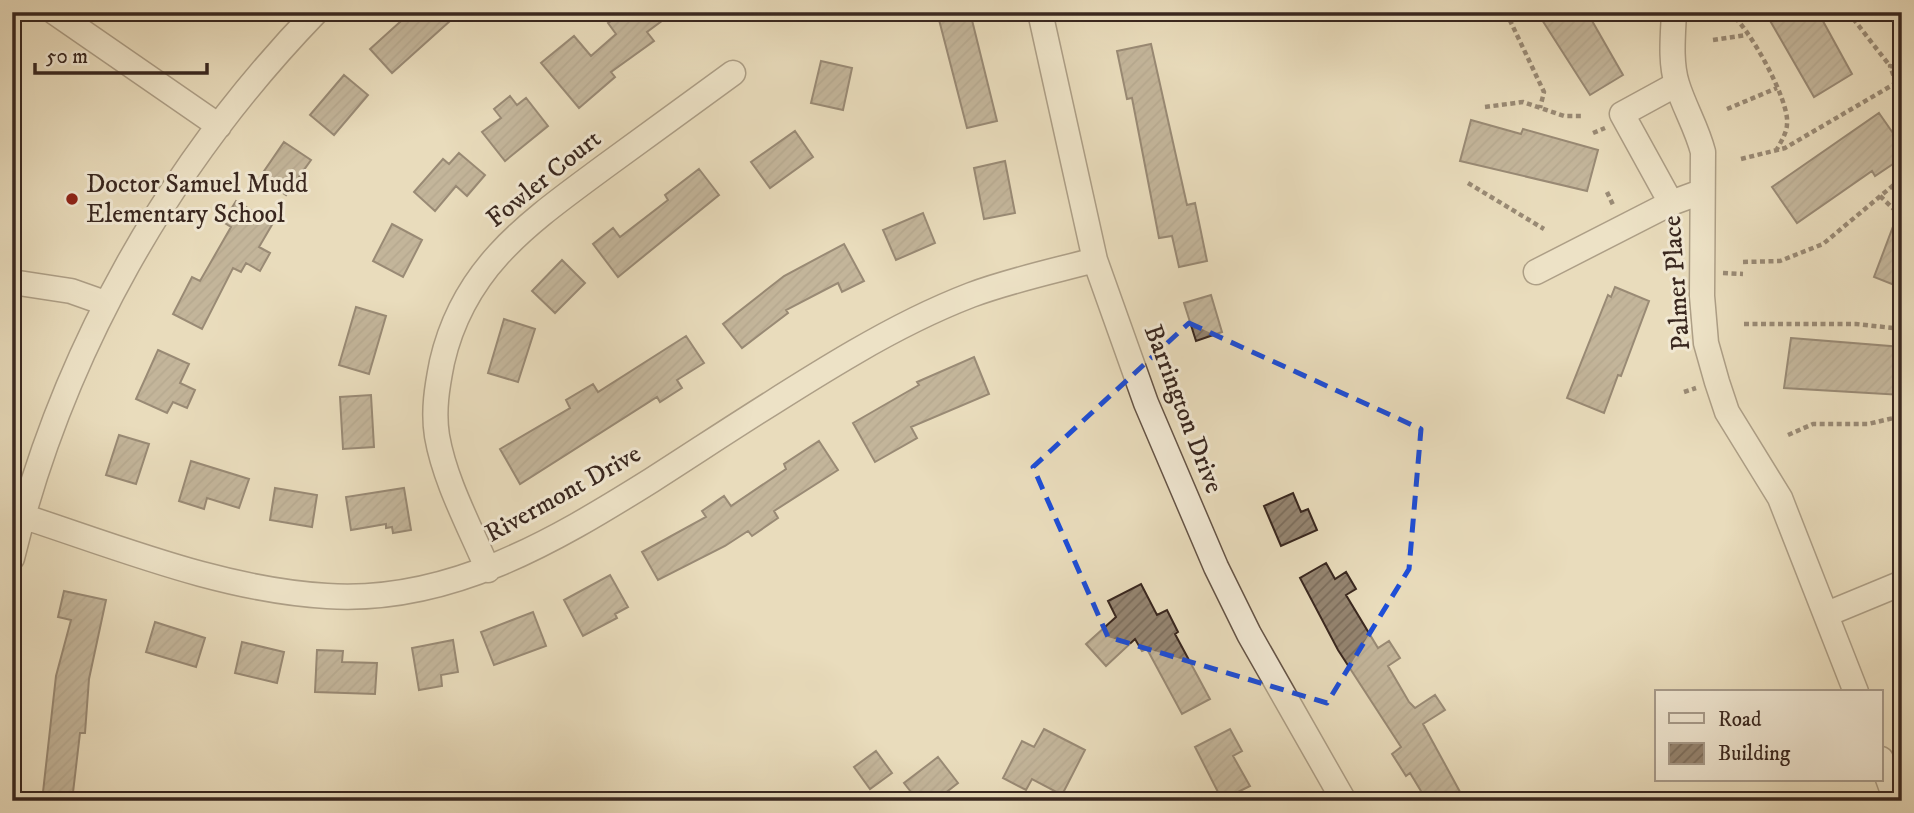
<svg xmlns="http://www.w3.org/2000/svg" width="1914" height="813" font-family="'IM FELL DW Pica',serif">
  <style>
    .building { fill: url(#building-hatch); stroke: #39271f; stroke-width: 2 }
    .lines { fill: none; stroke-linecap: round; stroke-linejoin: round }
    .minor-casing { stroke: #655446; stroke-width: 27 }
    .path { stroke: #39271f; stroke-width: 4.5; stroke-dasharray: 5 3.5; stroke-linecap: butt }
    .minor { stroke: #f1e8d3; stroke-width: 24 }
    .marked { fill: none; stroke: #1d4ed8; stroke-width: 5; stroke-dasharray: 14 9; stroke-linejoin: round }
    .poi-dot { fill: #8f2418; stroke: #f1e8d3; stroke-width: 2.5 }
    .labels { text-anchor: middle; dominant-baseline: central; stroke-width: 6; stroke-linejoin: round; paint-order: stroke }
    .street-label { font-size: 26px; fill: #39271f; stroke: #f1e8d3 }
    .poi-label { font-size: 26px; fill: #39271f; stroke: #f1e8d3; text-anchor: start }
  </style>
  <defs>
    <pattern id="building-hatch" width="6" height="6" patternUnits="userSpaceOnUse" patternTransform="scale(1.75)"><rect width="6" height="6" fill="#958571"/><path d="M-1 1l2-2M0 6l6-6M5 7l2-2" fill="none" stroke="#7b6d5c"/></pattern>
  </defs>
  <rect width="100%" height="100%" fill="#e9dcbc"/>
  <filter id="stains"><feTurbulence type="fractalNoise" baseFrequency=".00286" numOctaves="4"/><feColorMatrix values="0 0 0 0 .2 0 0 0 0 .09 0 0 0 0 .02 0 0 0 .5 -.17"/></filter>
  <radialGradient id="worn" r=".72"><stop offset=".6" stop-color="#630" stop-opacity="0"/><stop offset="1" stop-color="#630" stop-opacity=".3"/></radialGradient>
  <path class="building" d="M411,12h49l-68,61 -22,-24z
    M624,12h50l-27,20 7,9 -43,31 4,5 -36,31 -38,-45 33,-27 17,20 25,-22 -8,-11z
    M937,12h33l27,109 -30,7z
    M1537,12h50l36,63 -33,20z
    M1765,12h53l34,62 -38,23z
    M1151,44l36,161 8,-2 12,58 -28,6 -7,-31 -13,2 -27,-140 -5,1 -10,-48z
    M821,61l31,7 -9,42 -32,-7z
    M344,75l24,20 -34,40 -24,-20z
    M510,96l7,9 9,-7 22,28 -43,35 -23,-29 19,-14 -7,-9z
    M1879,113l23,33v12l-27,18 -3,-5 -75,52 -25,-36z
    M1471,120l50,14 2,-5 75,21 -11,41 -127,-30z
    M795,131l18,26 -43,31 -19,-26z
    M284,142l27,18 -25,35 -26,-18z
    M459,153l26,22 -18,21 -11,-10 -21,25 -21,-19 29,-33 6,5z
    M1005,161l10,52 -31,6 -10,-51z
    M699,169l20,26 -101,82 -25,-33 20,-16 7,9 48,-37 -3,-5z
    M236,201l37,22 -14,24 11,6 -10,18 -14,-8 -5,9 -8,-4 -31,61 -29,-15 19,-37 8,4 31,-54 -8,-5z
    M1900,208h2v80l-28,-11z
    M923,213l12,30 -39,17 -13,-30z
    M392,224l30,16 -19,37 -30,-16z
    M844,244l20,37 -22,11 -4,-9 -52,27 2,3 -46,35 -19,-24 61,-48z
    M562,260l23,23 -30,30 -23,-22z
    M1615,287l34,14 -28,75 -3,-1 -14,38 -37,-15 41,-103 3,2z
    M1211,295l11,37 -26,9 -12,-38z
    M356,307l30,9 -17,58 -30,-9z
    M504,319l31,10 -17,53 -30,-9z
    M686,336l18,27 -27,17 5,8 -22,14 -3,-5 -137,87 -20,-35 70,-41 -4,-8 27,-16 5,8z
    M1791,338l111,9v48l-118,-7z
    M158,350l31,14 -9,19 15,7 -8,18 -14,-6 -6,11 -31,-14z
    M974,357l15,37 -78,33 6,11 -42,24 -22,-39 66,-38 -2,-3z
    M371,395l3,52 -31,2 -3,-52z
    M119,435l30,9 -13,40 -30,-9z
    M819,441l19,29 -64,41 4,7 -26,18 -4,-5 -23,15 -67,34 -16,-28 64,-35 -4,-6 22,-15 7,10 55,-37 -2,-5z
    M191,461l58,18 -10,29 -32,-10 -3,11 -25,-8z
    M275,488l42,7 -5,32 -42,-7z
    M404,488l7,42 -18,3 -1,-6 -6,1v-4l-35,6 -5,-33z
    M1293,493l8,19 7,-3 9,21 -36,16 -17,-40z
    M1326,563l9,16 11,-7 10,17 -10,6 32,53 11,-7 11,17 -12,8 21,36 6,6 20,-13 10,15 -22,14 42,77h-38l-17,-28 -4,3 -14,-22 9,-7 -63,-97 -38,-72z
    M610,575l18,32 -13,7 2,4 -34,18 -19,-36z
    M1141,584l16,31 10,-5 11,22 -3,2 35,65 -28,15 -35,-65 -5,2 -7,-12 -29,27 -20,-22 30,-27 -8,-16z
    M64,591l42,9 -17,79 -4,54h-5l-8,68h-30l14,-125 15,-56 -13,-3z
    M533,612l13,34 -52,19 -13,-33z
    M155,622l50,16 -9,29 -50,-15z
    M453,640l5,32 -17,3 1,11 -23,4 -7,-42z
    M242,642l42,10 -7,31 -42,-10z
    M317,650l26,1 -1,11 35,1 -2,31 -60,-2z
    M1044,729l41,21 -23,45 -30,-16 -6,11 -23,-12 19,-37 12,6z
    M1230,729l12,22 -9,5 17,30 -28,14 -27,-53z
    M876,751l16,22 -22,16 -16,-22z
    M938,757l20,26 -23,18h-17l-14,-18z"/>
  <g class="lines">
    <defs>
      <path id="minor" d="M54,12l165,114
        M1040,12l55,248 51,143 70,164 33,67 95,167
        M1674,12c-1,23 -4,50 3,72 7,23 20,44 26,68l-1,144 4,47 11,39 10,30 53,86 76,194
        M1671,203l-49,-89 55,-30
        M1536,272l135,-69 30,-11
        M12,282l59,9 34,12
        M22,516c98,32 201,74 305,80 121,8 226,-54 325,-116 67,-43 134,-88 203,-128 36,-21 77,-42 116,-57 40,-15 83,-24 124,-35
        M12,558c50,-206 157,-394 304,-546
        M488,570c-18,-43 -43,-88 -51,-134 -4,-25 0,-49 5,-74 22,-96 88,-140 162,-195 43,-31 86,-63 129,-94
        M1827,614l75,-31
        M1881,759l15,42"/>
    </defs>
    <use href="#minor" class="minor-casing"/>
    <path class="path" d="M1506,12l38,80 -4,16
      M1729,12c19,13 61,89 58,112 0,8 -6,18 -10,25
      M1848,12l42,54
      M1713,40l34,-5
      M1902,68l-12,-2 12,33
      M1485,107l38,-5 41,14h20
      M1727,109l50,-21
      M1593,133l12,-5
      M1741,159l44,-11 111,-65
      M1468,183l76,46
      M1607,192l7,15
      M1880,196l22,21
      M1743,262l37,-1 43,-17 79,-66
      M1723,273l20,1
      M1744,324h112l46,5
      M1684,392l12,-4
      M1788,435l25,-11h55l34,-8"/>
    <use href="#minor" class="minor"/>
  </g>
  <path d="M0 0H1914V813H0ZM1189,323l232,106 -12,140 -82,134 -219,-66 -75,-170z" fill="#e9dcbc" fill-opacity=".55" fill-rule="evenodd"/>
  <path class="marked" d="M1189,323l232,106 -12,140 -82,134 -219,-66 -75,-170z"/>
  <circle class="poi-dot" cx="72" cy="199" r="7"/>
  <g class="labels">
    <g class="street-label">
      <text transform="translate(544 179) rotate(-39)">Fowler Court</text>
      <text transform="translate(1677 283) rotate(-94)">Palmer Place</text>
      <text transform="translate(1183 409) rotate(69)">Barrington Drive</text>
      <text transform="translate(563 494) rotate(-29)">Rivermont Drive</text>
    </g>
    <g class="poi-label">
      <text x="86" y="184">Doctor Samuel Mudd<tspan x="86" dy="30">Elementary School</tspan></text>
    </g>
  </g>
  <rect width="1914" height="813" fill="none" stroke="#e9dcbc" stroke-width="42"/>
  <rect x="14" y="14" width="1886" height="785" fill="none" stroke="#39271f" stroke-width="3.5"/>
  <rect x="21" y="21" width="1872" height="771" fill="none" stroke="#39271f" stroke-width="2"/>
  <rect x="1655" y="690" width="228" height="91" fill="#f1e8d3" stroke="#a79b8b" stroke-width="2"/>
  <rect x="1669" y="713" width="35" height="10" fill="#f1e8d3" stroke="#a79b8b" stroke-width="2"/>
  <text x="1718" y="726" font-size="21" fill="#39271f">Road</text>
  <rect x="1669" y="743" width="35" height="21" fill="url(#building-hatch)" stroke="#a79b8b" stroke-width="2"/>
  <text x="1718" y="760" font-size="21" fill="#39271f">Building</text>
  <path d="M35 63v10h172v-10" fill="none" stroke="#39271f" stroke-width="3.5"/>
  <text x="46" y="63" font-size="21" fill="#39271f" stroke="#f1e8d3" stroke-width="5" paint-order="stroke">50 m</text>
  <rect width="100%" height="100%" filter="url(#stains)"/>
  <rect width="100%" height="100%" fill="url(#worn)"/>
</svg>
